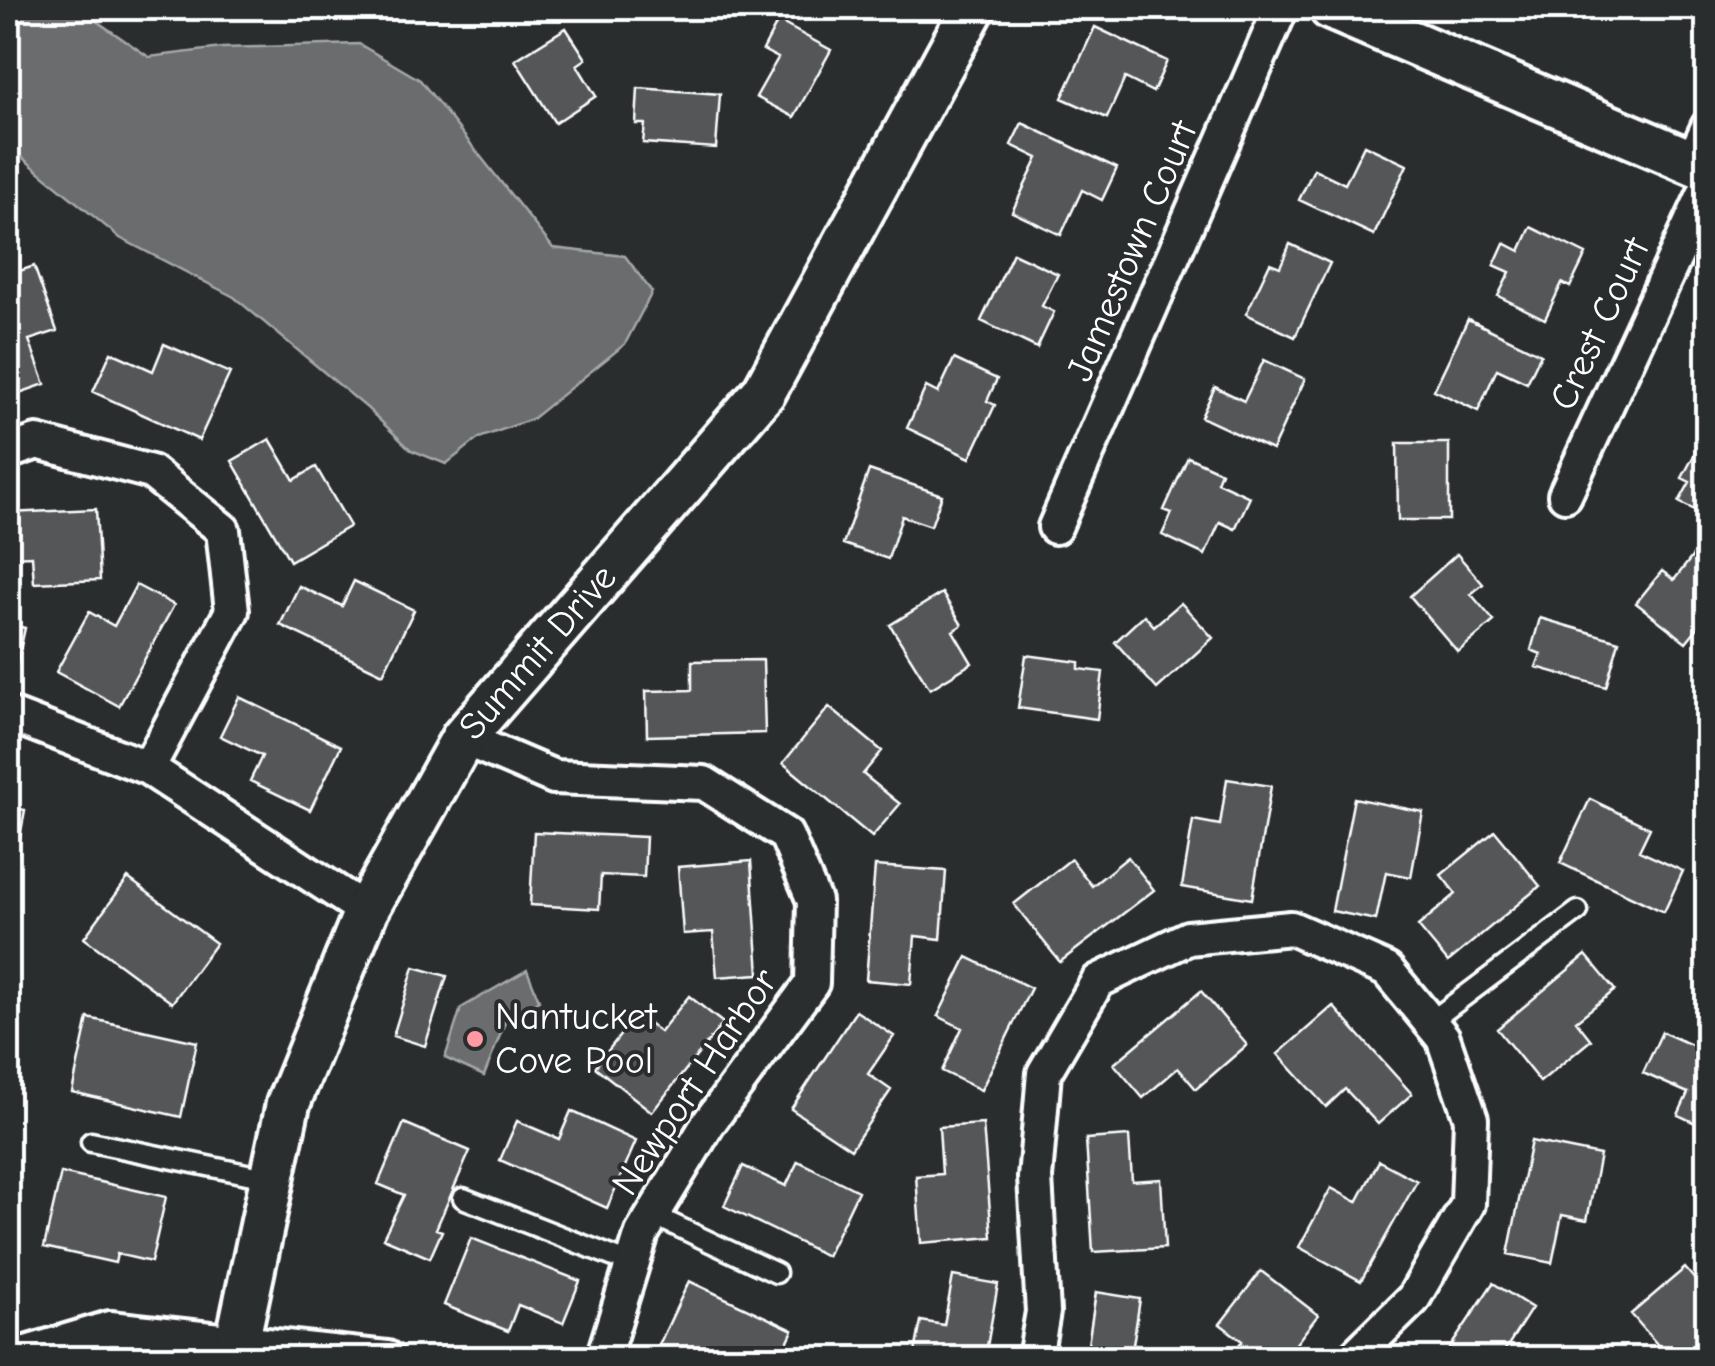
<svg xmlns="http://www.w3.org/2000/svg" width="1715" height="1366" font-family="'Comic Neue',sans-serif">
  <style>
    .water { fill: #6a6c6d; stroke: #a6a7a7; stroke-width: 2.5 }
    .building { fill: #555758; stroke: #fff; stroke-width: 2.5 }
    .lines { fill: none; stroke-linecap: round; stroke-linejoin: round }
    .service-casing { stroke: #fff; stroke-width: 25 }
    .minor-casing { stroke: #fff; stroke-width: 40 }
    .tertiary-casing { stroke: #fff; stroke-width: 50 }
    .service { stroke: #2a2d2e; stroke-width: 18 }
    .minor { stroke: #2a2d2e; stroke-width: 32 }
    .tertiary { stroke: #2a2d2e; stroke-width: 42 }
    .poi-dot { fill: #ff9aa2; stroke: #2a2d2e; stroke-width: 4 }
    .labels { text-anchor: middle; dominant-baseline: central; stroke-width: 8; stroke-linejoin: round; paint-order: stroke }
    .street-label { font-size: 38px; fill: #fff; stroke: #2a2d2e }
    .poi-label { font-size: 38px; fill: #fff; stroke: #2a2d2e; text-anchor: start }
  </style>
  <rect width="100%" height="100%" fill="#2a2d2e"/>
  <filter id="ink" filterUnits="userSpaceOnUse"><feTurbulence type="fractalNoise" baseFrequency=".01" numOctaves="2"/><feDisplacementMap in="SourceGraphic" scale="20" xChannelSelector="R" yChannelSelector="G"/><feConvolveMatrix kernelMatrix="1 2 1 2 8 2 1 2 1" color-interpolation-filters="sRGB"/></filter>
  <g filter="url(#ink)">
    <path class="water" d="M8,8h79l8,12 54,37 73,-9 137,-4 61,36 133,168 72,8 27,36 -27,52 -93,75 -53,19 -33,26 -35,-14 -44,-42 -133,-111 -114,-59 -112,-92z
      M527,970l12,30 -33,20 -22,56 -39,-18 16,-50z"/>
    <path class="building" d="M778,21l53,29 -37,67 -38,-20 22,-39 -15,-8z
      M1095,27l72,34 -14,31 -28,-14 -18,40 -45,-20z
      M566,28l20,31 -9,6 19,31 -41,27 -40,-63z
      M638,88l82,6 -4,54 -73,-5 2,-19h-9z
      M1022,123l95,45 -15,32 -20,-10 -21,45 -49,-23 26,-54 -27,-13z
      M1364,145l43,20 -33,70 -75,-35 15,-31 31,15z
      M1531,227l55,27 -16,33 -8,-4 -17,36 -47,-23 12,-24 -16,-7 10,-22 16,8z
      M1290,244l40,19 -35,74 -49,-23 24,-51 10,4z
      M1013,253l45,21 -16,32 12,6 -17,36 -56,-27z
      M34,266l23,65 -28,9 16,44 -37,13v-122z
      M1468,319l73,35 -14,29 -30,-14 -19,42 -44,-21z
      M164,344l66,29 -31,67 -106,-48 18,-40 42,19z
      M954,359l43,20 -10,22 8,4 -25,53 -63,-30 19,-41 12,6z
      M1264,360l41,19 -33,71 -71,-33 14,-30 29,14z
      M1708,429v88l-29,-15 11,-20 -8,-4z
      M270,439l24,41 22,-13 34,59 -60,35 -58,-100z
      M1397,443h52v77h-51z
      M1188,457l33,15 -4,10 33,15 -15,32 -15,-7 -15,33 -43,-20 10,-22 -8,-3z
      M869,470l73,25 -11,31 -29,-10 -14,43 -45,-15z
      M96,509l4,71 -66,3 -2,-27 -24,1v-44z
      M1695,553l13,10v52l-22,27 -50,-39 26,-32 12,9z
      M1457,554l26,30 -12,10 23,27 -36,31 -48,-56z
      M354,581l60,29 -31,64 -103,-49 19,-39 43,20z
      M136,585l38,20 -55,101 -63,-34 33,-60 25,14z
      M942,593l20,32 -9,6 19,32 -42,26 -40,-64z
      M1181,603l32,35 -56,51 -42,-47 29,-27 10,11z
      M1540,618l79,23 -13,46 -70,-20 5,-13 -10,-4z
      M8,624l17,4 -10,45 -7,-1z
      M1026,655l53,7v7l24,3 -6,47 -79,-11z
      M763,660l2,73 -118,3 -1,-45 46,-1v-29z
      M239,697l102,49 -31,64 -60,-29 12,-25 -42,-20z
      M829,707l53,44 -19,23 37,30 -28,33 -89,-74z
      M1227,779l44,7 -19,113 -70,-12 11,-67 27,5z
      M1354,798l69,14 -12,65 -25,-5 -10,48 -44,-9z
      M1590,799l60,29 -11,23 44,20 -19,41 -104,-49z
      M8,807l17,3 -17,93z
      M1495,831l45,55 -92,76 -30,-36 38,-32 -15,-19z
      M534,832l112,5 -2,40 -43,-2 -2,34 -69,-4z
      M1128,857l26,33 -94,72 -46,-58 57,-45 21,27z
      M751,861l8,113 -42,3 -4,-45 -30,2 -5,-67z
      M875,866l71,5 -5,68 -26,-3 -4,48 -45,-4z
      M128,878l88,65 -44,60 -88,-65z
      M1586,955l29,35 -39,31 15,19 -51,42 -43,-53z
      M967,957l64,31 -50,102 -39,-19 20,-43 -24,-12z
      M414,967l33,9 -22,70 -32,-10z
      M1201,991l46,54 -51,44 -18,-21 -35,30 -29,-34z
      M689,996l34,27 -71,89 -57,-45 42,-53 23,18z
      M1333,1006l79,88 -34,30 -33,-35 -19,18 -48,-53z
      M856,1011l38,25 -26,38 23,16 -40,59 -60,-40z
      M88,1018l109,24 -16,75 -109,-25z
      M1662,1032l46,20v77l-30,-14 10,-22 -45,-20z
      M571,1111l65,30 -29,67 -107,-48 17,-39 42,18z
      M404,1123l66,28 -34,78 6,2 -12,27 -47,-20 21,-43 -26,-11z
      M983,1124l9,113 -71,6 -5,-67 26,-2 -3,-47z
      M1129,1136l3,45 29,-2 4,69 -72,4 -7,-113z
      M1531,1141l69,14 -13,65 -25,-5 -10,48 -44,-9z
      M798,1161l60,30 -31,65 -103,-50 19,-40 43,20z
      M1379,1161l38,20 -56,100 -62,-34 32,-59 26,14z
      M61,1173l105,24 -15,65 -34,-8 -2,9 -71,-16z
      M471,1238l109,43 -17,42 -45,-18 -10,26 -64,-26z
      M1685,1268l19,22 4,-3v57l-17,14h-22l-38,-44z
      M1261,1271l57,44 -33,43h-56l13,-17 -22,-17z
      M953,1276l45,8 -13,74h-71l7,-37 23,4z
      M689,1281l104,49 -13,28h-29l-19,-9 -4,9h-52l-19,-9z
      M1493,1283l39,25 -27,42 14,8h-76z
      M1096,1292l44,7 -7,46 28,4 -1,9h-74z"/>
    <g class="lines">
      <defs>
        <path id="service" d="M1430,1022l148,-111
          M91,1142l180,37
          M463,1198l169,66
          M653,1215l123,58"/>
        <path id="minor" d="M1692,162l16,-35
          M8,452l29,-10 114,30 72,58 9,81 -84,157
          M1565,495l143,-309
          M1055,527l226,-519
          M8,714l140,54 218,143
          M463,738l91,39 150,6 82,52 28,66 -2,82 -104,141 -66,109 -39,125
          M8,1355l15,-1 87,-26 277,30
          M1035,1358l8,-46 -8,-134 9,-105 54,-92 90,-43 103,-10 96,42 56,68 28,81 -3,85 -55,95 -60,59"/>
        <g id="tertiary">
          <path d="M1331,8l377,161"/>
          <path id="s1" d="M234,1358l54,-254 78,-193 97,-173 301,-346 209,-384"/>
        </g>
      </defs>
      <use href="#service" class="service-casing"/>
      <use href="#minor" class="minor-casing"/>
      <use href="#tertiary" class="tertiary-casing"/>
      <use href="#service" class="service"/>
      <use href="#minor" class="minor"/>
      <use href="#tertiary" class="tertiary"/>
    </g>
  </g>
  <circle class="poi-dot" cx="475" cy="1039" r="10"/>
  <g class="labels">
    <g class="street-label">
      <text transform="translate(1132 251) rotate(-67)">Jamestown Court</text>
      <text transform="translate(1600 324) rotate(-65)">Crest Court</text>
      <text stroke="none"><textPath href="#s1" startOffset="780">Summit Drive</textPath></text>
      <text transform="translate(695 1082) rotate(-56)">Newport Harbor</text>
    </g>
    <g class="poi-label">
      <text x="495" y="1017">Nantucket<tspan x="495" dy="44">Cove Pool</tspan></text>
    </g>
  </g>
  <rect width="1715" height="1366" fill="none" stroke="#2a2d2e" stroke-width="40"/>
  <rect x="20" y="20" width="1675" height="1326" fill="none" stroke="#fff" stroke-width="4" filter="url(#ink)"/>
</svg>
